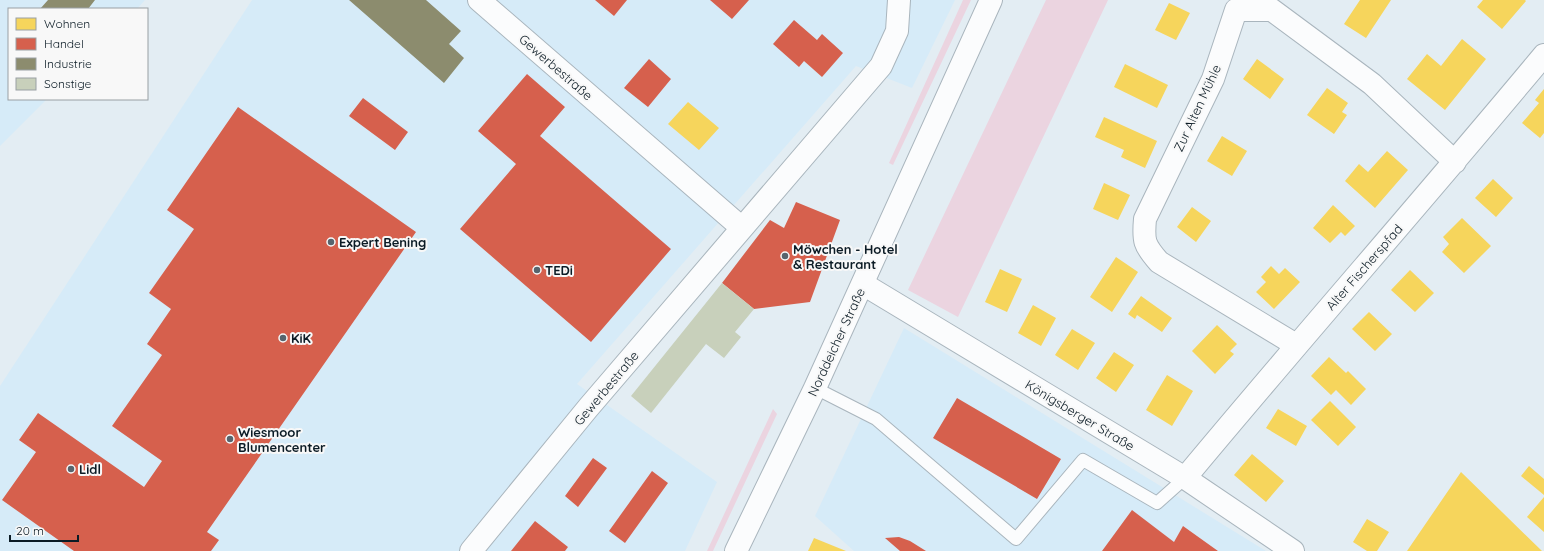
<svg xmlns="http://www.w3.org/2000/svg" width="1544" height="551" font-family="Quicksand,sans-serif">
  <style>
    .built { fill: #d6ebf8 }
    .green { fill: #ebd4e0 }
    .homes { fill: #f6d55c }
    .shops { fill: #d6604d }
    .industry { fill: #8c8c6e }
    .building { fill: #c8d0bb }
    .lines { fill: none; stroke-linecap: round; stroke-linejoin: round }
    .service-casing { stroke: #a9b5bd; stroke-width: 14 }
    .minor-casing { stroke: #a9b5bd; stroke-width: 24 }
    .secondary-casing { stroke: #a9b5bd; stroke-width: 24 }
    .service { stroke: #fbfcfd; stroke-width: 12 }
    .minor { stroke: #fbfcfd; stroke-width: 22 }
    .secondary { stroke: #fbfcfd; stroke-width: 22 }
    .poi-dot { fill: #57646d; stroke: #f8f8f8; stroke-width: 1.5 }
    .labels { text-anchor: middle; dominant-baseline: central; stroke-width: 4; stroke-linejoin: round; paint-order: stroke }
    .street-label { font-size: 13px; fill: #0b1b25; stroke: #f8f8f8 }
    .poi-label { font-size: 13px; font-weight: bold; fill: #0b1b25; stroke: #f8f8f8; text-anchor: start }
  </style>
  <rect width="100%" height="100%" fill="#e3edf3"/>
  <path class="built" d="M0,0h145l-8,9h-128v90h38l-47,47z
    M252,0h703l-43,88 -56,-22 -279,318 140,98 -32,69h-685v-165z
    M904,328l362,223h-412l-39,-35z"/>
  <path class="green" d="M963,0h8l-78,165 -4,-2z
    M1046,0h62l-150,317 -50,-27z
    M773,409l4,5 -64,137h-6z"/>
  <path class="homes" d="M1360,0h31l-25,38 -22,-14z
    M1483,0h42l1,1 -24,28 -25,-22z
    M1169,3l21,10 -14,27 -21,-10z
    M1462,39l24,20 -41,51 -38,-31 20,-25 14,12z
    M1257,59l27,20 -14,20 -27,-20z
    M1125,64l43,21 -11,23 -43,-21z
    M1327,88l21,15 -6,9 5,3 -13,19 -27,-19z
    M1544,89v44l-4,5 -18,-15 17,-20 -4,-3z
    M688,102l31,26 -20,22 -31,-26z
    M1104,117l53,24 -12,27 -24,-11 3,-7 -29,-13z
    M1222,136l25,15 -15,25 -25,-15z
    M1387,151l21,19 -33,38 -30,-27 14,-17 9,8z
    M1493,179l20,19 -17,19 -21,-19z
    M1104,183l26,12 -12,25 -25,-11z
    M1333,205l22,21 -10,10 -4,-4 -11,11 -17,-15z
    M1192,207l19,14 -15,21 -19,-15z
    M1462,218l29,28 -27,27 -22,-21 7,-8 -6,-7z
    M1116,257l22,15 -26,40 -22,-15z
    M1271,266l8,8 6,-6 15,14 -26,27 -18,-17 10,-10 -5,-5z
    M1000,269l22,10 -15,33 -22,-10z
    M1410,270l24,23 -19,19 -24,-22z
    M1141,296l31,22 -10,14 -25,-17 -2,4 -7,-5z
    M1033,305l23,13 -15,28 -23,-13z
    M1369,312l23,22 -17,17 -23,-22z
    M1217,325l20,19 -7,7 4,3 -19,20 -23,-23z
    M1072,329l23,14 -17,27 -23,-15z
    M1114,352l20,13 -18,27 -20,-14z
    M1329,357l17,16 2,-2 18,18 -15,16 -15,-15 -5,5 -20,-19z
    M1167,375l26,16 -21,35 -26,-16z
    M1330,401l26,26 -18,19 -27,-26z
    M1278,409l29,17 -11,20 -30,-18z
    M1252,454l32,27 -18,21 -32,-27z
    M1529,466l15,13v16l-23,-19z
    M1461,472l81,79h-135z
    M1544,497v35l-17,-15z
    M1367,519l22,13 -12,19h-10l-14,-9z
    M814,538l32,13h-38z"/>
  <path class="shops" d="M595,0h32l-13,16z
    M710,0h39l-17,19z
    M794,20l23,20 5,-6 21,19 -21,24 -18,-16 -5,6 -26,-23z
    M649,59l22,20 -23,28 -24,-19z
    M527,74l38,33 -25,29 131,113 -80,93 -131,-113 56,-65 -38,-33z
    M363,98l45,34 -13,18 -46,-34z
    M238,107l178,125 -209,300 12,8 -8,11h-137l-72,-51 34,-48 -17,-12 19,-27 106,74 18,-26 -50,-35 50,-71 -15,-11 24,-35 -22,-16 45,-64 -27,-19z
    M796,202l44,18 -30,82 -56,7 -32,-26 48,-63 14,8z
    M957,398l104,61 -24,40 -104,-61z
    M593,458l14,10 -29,39 -13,-11z
    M652,471l16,12 -43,60 -16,-12z
    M1132,510l42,32 9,-16 35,25h-116z
    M535,521l33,26 -3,4h-54z
    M899,537l11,4 16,10h-26l-15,-13z"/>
  <path class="industry" d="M48,0h47l-7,9h-48z
    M349,0h77l35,31 -12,13 15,14 -20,25z"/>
  <path class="building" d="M722,283l32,26 -19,23 6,5 -17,21 -18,-14 -55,69 -20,-17z"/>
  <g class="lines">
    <defs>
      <path id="service" d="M815,388l61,31 140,120 67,-79 74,43 28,-25"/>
      <path id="minor" d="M479,0l263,228
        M863,284l322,194 108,73
        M1296,345l-137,-83c-15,-17 -16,-21 -14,-43l68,-140 23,-69h36l100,74 83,78
        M1185,478c118,-142 241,-281 359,-423
        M471,551l117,-143 293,-342 16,-35 2,-31"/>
      <path id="secondary" d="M736,551l79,-163 176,-388"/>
    </defs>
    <use href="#service" class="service-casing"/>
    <use href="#minor" class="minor-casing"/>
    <use href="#secondary" class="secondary-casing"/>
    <use href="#service" class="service"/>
    <use href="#minor" class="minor"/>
    <use href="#secondary" class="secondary"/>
  </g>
  <g class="poi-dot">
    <circle cx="331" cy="242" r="4"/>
    <circle cx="785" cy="256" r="4"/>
    <circle cx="537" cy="270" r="4"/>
    <circle cx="283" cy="338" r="4"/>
    <circle cx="230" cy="439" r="4"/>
    <circle cx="71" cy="469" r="4"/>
  </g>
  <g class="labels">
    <g class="street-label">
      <text transform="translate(556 67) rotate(41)">Gewerbestraße</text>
      <text transform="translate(1197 108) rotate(-65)">Zur Alten Mühle</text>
      <text transform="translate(1364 267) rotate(-49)">Alter Fischerspfad</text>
      <text transform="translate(836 342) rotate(-65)">Norddeicher Straße</text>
      <text transform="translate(606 388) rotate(-50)">Gewerbestraße</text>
      <text transform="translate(1080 415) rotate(31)">Königsberger Straße</text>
    </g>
    <g class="poi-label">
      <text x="339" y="242">Expert Bening</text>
      <text x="793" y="249">Möwchen - Hotel<tspan x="793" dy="15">&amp; Restaurant</tspan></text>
      <text x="545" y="270">TEDi</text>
      <text x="291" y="338">KiK</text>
      <text x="238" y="432">Wiesmoor<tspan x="238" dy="15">Blumencenter</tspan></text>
      <text x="79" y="469">Lidl</text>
    </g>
  </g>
  <rect x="8" y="8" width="140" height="92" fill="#f8f8f8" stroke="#99a0a4"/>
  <rect x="16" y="18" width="20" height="12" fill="#f6d55c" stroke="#99a0a4"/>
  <text x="44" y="28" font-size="12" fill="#0b1b25">Wohnen</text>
  <rect x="16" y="38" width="20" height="12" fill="#d6604d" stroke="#99a0a4"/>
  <text x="44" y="48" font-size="12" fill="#0b1b25">Handel</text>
  <rect x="16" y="58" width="20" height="12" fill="#8c8c6e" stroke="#99a0a4"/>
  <text x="44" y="68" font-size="12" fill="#0b1b25">Industrie</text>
  <rect x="16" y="78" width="20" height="12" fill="#c8d0bb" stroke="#99a0a4"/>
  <text x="44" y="88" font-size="12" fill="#0b1b25">Sonstige</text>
  <path d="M10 535v6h68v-6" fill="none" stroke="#0b1b25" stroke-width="2"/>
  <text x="16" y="535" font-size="12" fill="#0b1b25" stroke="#f8f8f8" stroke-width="3" paint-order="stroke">20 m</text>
</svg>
